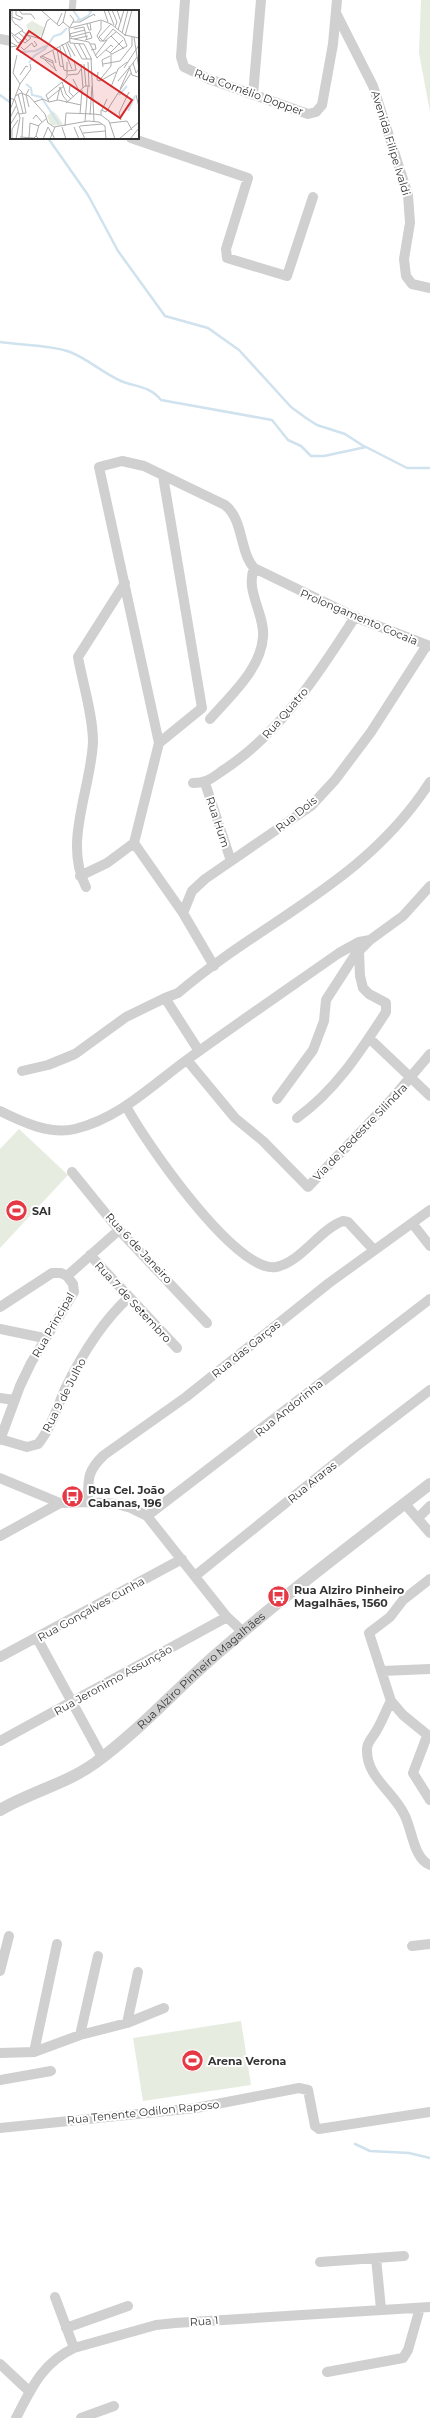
<svg xmlns="http://www.w3.org/2000/svg" width="430" height="2418" font-family="Montserrat,sans-serif">
  <style>
    .green { fill: #e6ecdf }
    .lines { fill: none; stroke-linecap: round; stroke-linejoin: round }
    .stream { stroke: #cfe2ee; stroke-width: 2.5 }
    .pedestrian { stroke: #d0d0d0; stroke-width: 7 }
    .minor { stroke: #d0d0d0; stroke-width: 10 }
    .tertiary { stroke: #d0d0d0; stroke-width: 12 }
    .labels { text-anchor: middle; dominant-baseline: central; stroke-width: 4; stroke-linejoin: round; paint-order: stroke }
    .street-label { font-size: 11px; fill: #333; stroke: #fff }
    .poi-label { font-size: 11px; font-weight: bold; fill: #333; stroke: #fff; text-anchor: start }
    .inset-river { fill: none; stroke: #cfe2ee; stroke-width: 2 }
    .inset-road { fill: none; stroke: #adadad; stroke-width: 1 }
    .view { fill: #d62828; fill-opacity: 0.15; stroke: #d62828; stroke-width: 2 }
    .inset-edge { fill: none; stroke: #333; stroke-width: 2 }
  </style>
  <rect width="100%" height="100%" fill="#fff"/>
  <path class="green" d="M421,0h9v112l-11,-59z
    M19,1129l49,46 -68,73v-99z
    M241,2021l10,64 -108,16 -10,-63z"/>
  <g class="lines">
    <path class="stream" d="M0,95l11,8
      M48,138l40,57 30,56 47,65 43,12 31,22 52,57 15,11 11,7 28,9 20,13
      M0,342c19,3 54,3 70,10 18,7 33,21 51,29 15,6 29,5 40,19l111,20 16,20 13,6 10,10h13l42,-9 41,21h23
      M355,2144l15,7 39,2 21,5"/>
    <path class="pedestrian" d="M72,11l1,-11"/>
    <path class="minor" d="M185,0l-4,57 3,10 25,12 99,35 8,-2 6,-7 11,-61 4,-44
      M336,13l37,73 35,109 2,28 -6,36 2,17 6,8 18,4
      M0,39l11,2
      M253,95l8,-95
      M131,138l117,40 -22,71 1,9 60,18 26,-79
      M210,719c20,-23 51,-50 53,-82 2,-23 -18,-46 -9,-69
      M159,743l43,-35 -39,-232
      M193,783c15,0 20,-6 32,-14 57,-38 94,-96 130,-152
      M205,783l26,78
      M134,843l49,70
      M80,876l27,-13 27,-20 25,-100 -60,-276 23,-6 22,5 81,39c19,15 14,46 29,63l101,49 75,29
      M86,887c-23,-44 5,-98 7,-145 0,-27 -10,-57 -15,-85l47,-74
      M214,966l-31,-53 9,-22 13,-12 106,-73 24,-26 36,-48 56,-87
      M369,1038l61,58
      M199,1051l-34,-53 13,-5c87,-74 187,-110 252,-211
      M187,1060l48,58 28,23 45,46 83,-87 39,-46
      M22,1071l26,-6 27,-11 51,-37 39,-19
      M277,1099l36,-49 11,-29 2,-21 29,-45 15,-15 33,-24 27,-30
      M126,1106c18,34 110,168 150,161 24,-4 44,-38 67,-46l5,1 26,28
      M0,1111c22,11 50,24 75,18 45,-11 77,-44 113,-70 50,-36 101,-71 151,-106l20,-11 11,-2
      M297,1118c39,-28 63,-66 89,-106v-9l-17,-9 -6,-6 -3,-12 -1,-25
      M72,1172l47,58 88,93
      M412,1223l18,23
      M90,1255l87,93
      M0,1307l52,-34h9l6,3
      M0,1329l44,9
      M0,1398l14,2
      M0,1439l27,8 11,-3c13,-16 19,-36 27,-55 16,-33 37,-67 64,-92
      M0,1440l20,-54 11,-23 43,-71 -1,-8 -6,-8 52,-46
      M0,1478l60,25 28,-1 29,2 14,4 16,8 80,101 16,15
      M88,1502c0,-23 -1,-31 16,-47l82,-58 143,-114 101,-73
      M405,1504l25,29
      M147,1516l283,-217
      M418,1518l12,-12
      M0,1536l60,-33
      M195,1576l159,-128 76,-58
      M430,1579l-27,21 -13,17 -21,16 22,68 12,14 27,22
      M37,1638l65,119
      M0,1657l182,-98
      M382,1671l48,-2
      M391,1701c-6,11 -10,24 -18,35 -3,4 -6,8 -6,13 -1,28 26,42 37,65 8,14 9,44 26,51
      M427,1736l-14,37 17,27
      M0,1741l227,-124
      M412,1946l18,-2
      M0,1971l9,-35
      M127,2023l11,-51
      M80,2035l18,-79
      M34,2052l23,-108
      M0,2053l34,-1 46,-17 47,-12 37,-15
      M0,2080l51,-9
      M0,2128l196,-20 103,-20 9,2 7,36 4,3 111,-17
      M376,2258l5,51
      M320,2262l84,-6
      M55,2297l19,51
      M66,2328l62,-22
      M0,2364l30,28
      M327,2372l76,-14 5,-8 12,-42
      M16,2418c15,-29 26,-55 58,-70l82,-23 19,-2 255,-16
      M81,2418l33,-12"/>
    <path class="tertiary" id="s1" d="M0,1810c30,-18 66,-26 95,-47 44,-32 82,-75 124,-111 68,-59 140,-113 211,-168"/>
  </g>
  <defs>
    <symbol id="stadium-disc" viewBox="-11 -11 22 22"><circle r="9.5" fill="#e63946" stroke="#fff"/><path d="M0-5a6.5 5 0 1 0 0 10a6.5 5 0 1 0 0-10ZM-3.5-1.8h7v3.6h-7Z" fill="#fff"/></symbol>
    <symbol id="bus-disc" viewBox="-11 -11 22 22"><circle r="9.5" fill="#e63946" stroke="#fff"/><path d="M-5-6H5V4H4V6H2V4H-2V6H-4V4H-5ZM-3.5-4V0h7V-4ZM-3.5 1.2v1.5H-2V1.2ZM2 1.2v1.5H3.5V1.2Z" fill="#fff"/></symbol>
  </defs>
  <g fill-rule="evenodd">
    <use href="#stadium-disc" x="4" y="1198" width="25" height="25"/>
    <use href="#bus-disc" x="60" y="1484" width="25" height="25"/>
    <use href="#bus-disc" x="266" y="1584" width="25" height="25"/>
    <use href="#stadium-disc" x="180" y="2048" width="25" height="25"/>
  </g>
  <g class="labels">
    <g class="street-label">
      <text transform="translate(249 92) rotate(20)">Rua Cornélio Dopper</text>
      <text transform="translate(391 143) rotate(73)">Avenida Filipe Ivaldi</text>
      <text transform="translate(359 617) rotate(23)">Prolongamento Cocaia</text>
      <text transform="translate(285 713) rotate(-49)">Rua Quatro</text>
      <text transform="translate(296 814) rotate(-39)">Rua Dois</text>
      <text transform="translate(218 822) rotate(72)">Rua Hum</text>
      <text transform="translate(360 1132) rotate(-46)">Via de Pedestre Silindra</text>
      <text transform="translate(139 1248) rotate(47)">Rua 6 de Janeiro</text>
      <text transform="translate(133 1302) rotate(47)">Rua 7 de Setembro</text>
      <text transform="translate(53 1325) rotate(-60)">Rua Principal</text>
      <text transform="translate(246 1349) rotate(-39)">Rua das Garças</text>
      <text transform="translate(64 1395) rotate(-63)">Rua 9 de Julho</text>
      <text transform="translate(289 1408) rotate(-39)">Rua Andorinha</text>
      <text transform="translate(312 1482) rotate(-39)">Rua Araras</text>
      <text transform="translate(91 1609) rotate(-29)">Rua Gonçalves Cunha</text>
      <text stroke="none"><textPath href="#s1" startOffset="247">Rua Alziro Pinheiro Magalhães</textPath></text>
      <text transform="translate(113 1680) rotate(-29)">Rua Jeronimo Assunção</text>
      <text transform="translate(143 2112) rotate(-6)">Rua Tenente Odilon Raposo</text>
      <text transform="translate(204 2321) rotate(-4)">Rua 1</text>
    </g>
    <g class="poi-label">
      <text x="32" y="1211">SAI</text>
      <text x="88" y="1490">Rua Cel. João<tspan x="88" dy="13">Cabanas, 196</tspan></text>
      <text x="294" y="1590">Rua Alziro Pinheiro<tspan x="294" dy="13">Magalhães, 1560</tspan></text>
      <text x="208" y="2061">Arena Verona</text>
    </g>
  </g>
  <g transform="translate(10 10)">
    <rect width="129" height="129" fill="#fff"/>
    <path d="M22,11l13,7 -1,6 -5,2 -10,-5 -3,-6zM43,101l4,4 7,11 -13,-1 -4,-9z" fill="#e6ecdf"/>
    <path class="inset-river" d="M63,0l7,10h-3M70,10l8,-4 3,-4 -3,-2M10,42l15,-1 11,-5M19,53l5,-7 11,-7 9,-13 7,-2 6,-6M16,74l5,4 1,7 9,2 18,27M109,85l8,-9M118,101l7,-15"/>
    <path class="inset-road" d="M2,0v10l4,5M9,0l3,4h9l4,5M56,0l-3,12 7,6 31,-8 10,4 14,11 14,3M94,0l4,12M98,0l6,15M102,0l5,12 -2,5M107,0l4,12M32,1l17,15 4,-4M2,7l8,3 3,-2 -7,-3v-5M91,11v8l-4,7 3,5h5l11,-9M63,12h7l14,-8 1,2M47,14l5,-11M77,14l2,6h2l-1,-7M101,14l-12,13 4,4 10,-12M60,17l4,-7 -4,-5M59,18l1,15 14,1 7,14 3,63M64,19l10,-2 3,13M108,20l6,-20M0,22l15,11 6,-5 -9,-7M9,23l9,8M112,23l6,-23M59,24l16,-4M60,24l1,3 19,-5 2,6 -7,2M2,25l6,8 4,-2M5,25l8,-5 -7,-6M17,25l14,4 6,-18 3,-2M101,26l13,13M115,26l7,-26M124,27l5,32 -3,4M59,28l20,4 8,16 14,-13 2,2M64,29l14,-3M0,32l7,4 -7,1M57,32l8,14M52,34l10,25M56,34l5,13M64,34l8,15h10M69,34l8,15M80,34h5l1,5 -5,1M11,37l3,3 8,-7 2,4 3,-2 -3,-4M50,37l4,23 3,1M47,39l3,17 4,1M96,40l6,4 15,-8 -3,-8 -11,-9M43,41l3,12M100,43l13,-13M32,46l11,5v2M85,46l12,-16M35,50l12,11M78,52l1,24M71,54l2,24M74,54l2,22M93,54l17,-3 12,-15v-9M119,56l3,9 6,2M93,57l-1,-7 8,-4M114,58l15,-23M46,61l-3,-8 -13,-6 30,-16M57,61l9,-1 -2,-10M88,62l-1,8 3,1 16,-9M126,63l-3,-10 4,-6M10,65l6,-9 2,1M58,65l10,-1 3,-5M63,69l6,12M53,71l4,-4v-15M89,71l12,-15v-12M108,71l16,-19M10,74l11,-15 -1,-5M60,76l-1,6 5,5M50,77l3,9 5,6M101,77l7,-18 9,-7M8,78l4,4 4,21 -7,1M19,79l-3,6 3,12M110,79l10,-22M8,84l5,19M126,85l3,12M5,86l6,-3 8,3 16,18 3,9 6,4 34,-6 11,1 6,4 1,13M0,88l5,2 5,18 -4,21M38,89l16,-13M47,90l3,-13M24,92l9,-3 6,3 9,-2 23,5M39,92l-3,-7 16,-13 4,12 5,5M56,93l19,-17h5M0,100l10,-26 -7,-11 4,-18M92,100l5,-11M70,104l2,-24M84,104l7,1 8,6 6,18M80,105l2,-29M91,105v-5l5,2 25,-39M0,108l6,-12M23,109l3,-4 6,7M111,110l-2,-7 10,-21M75,111l3,-35M100,113l17,-2 5,9M0,115l8,-13M55,116l1,-13 28,1M69,116l6,13M70,116l22,-2M52,117l4,12M64,117l5,12M73,123l22,-2M26,126l3,-11 8,-7M10,127l14,1 2,-2 3,3M12,127l1,-20M19,128l1,-15 9,3M2,129v-10l6,-9M33,129l5,-12 7,12M40,129l5,-12M109,129l20,-17M120,129l9,-11"/>
    <path class="view" d="M19,21l103,69 -12,18 -103,-69z"/>
    <rect width="129" height="129" class="inset-edge"/>
  </g>
</svg>
